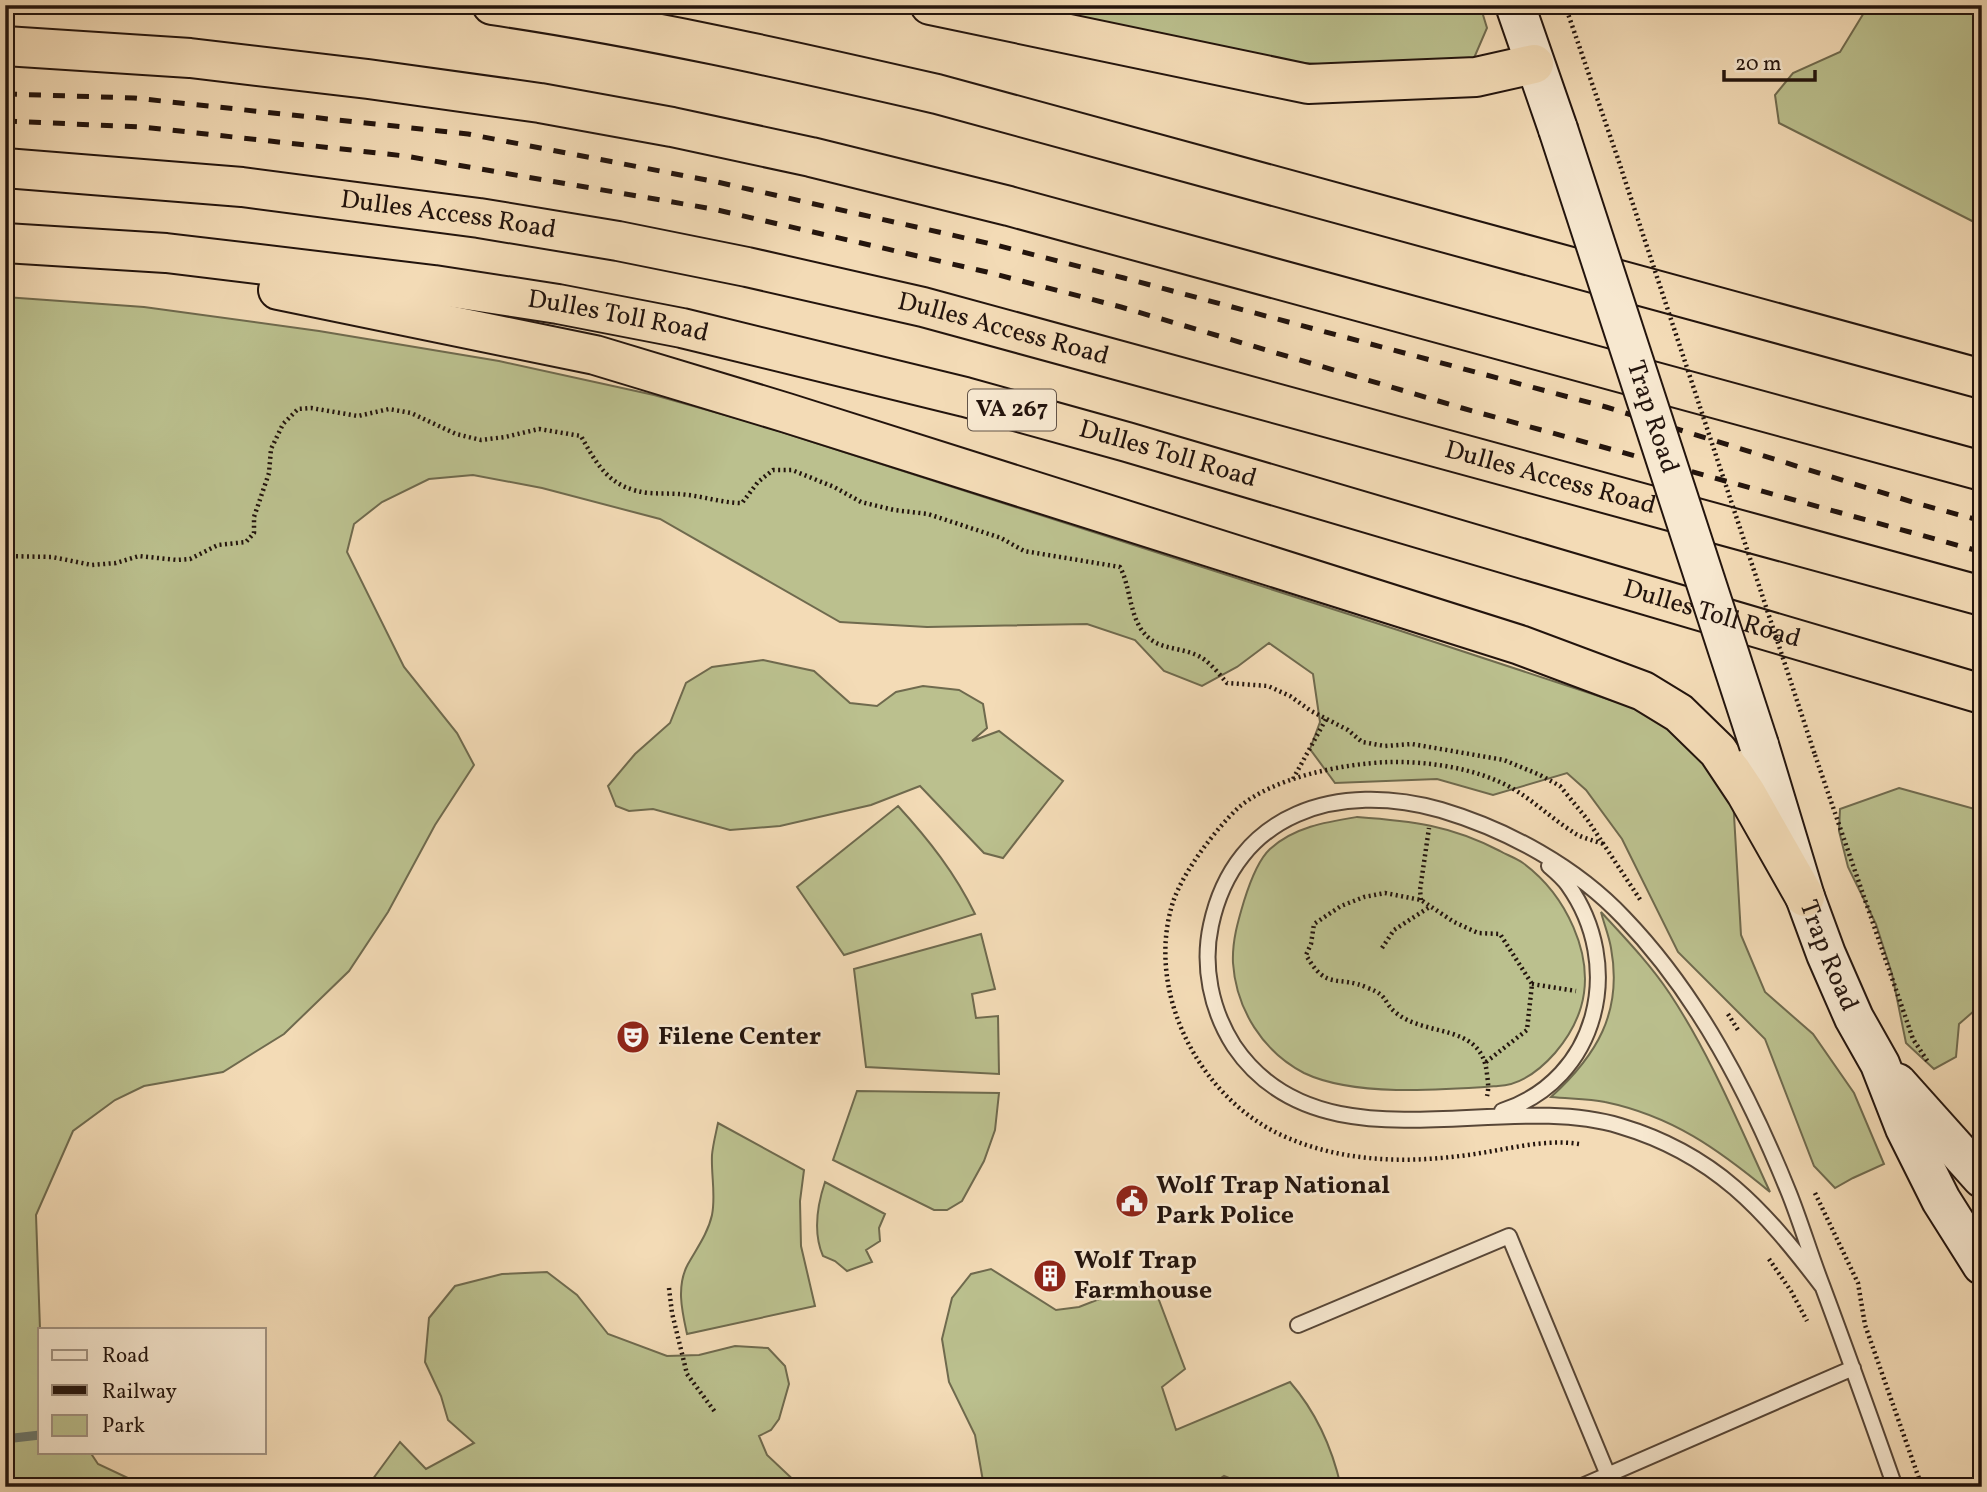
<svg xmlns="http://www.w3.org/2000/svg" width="1987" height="1492" font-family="Vollkorn,serif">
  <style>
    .green { fill: #bbc08e; stroke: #6f6a4e; stroke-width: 2 }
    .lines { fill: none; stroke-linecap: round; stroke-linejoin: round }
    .stream { stroke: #6b786e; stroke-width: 9 }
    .service-casing { stroke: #574637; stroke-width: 18 }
    .secondary-casing { stroke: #23140d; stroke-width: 42 }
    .motorway-casing { stroke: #23140d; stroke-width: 42 }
    .path { stroke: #23140d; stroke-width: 4.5; stroke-dasharray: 2 3.5; stroke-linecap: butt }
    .service { stroke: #f7e8d0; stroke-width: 14 }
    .secondary { stroke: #f7e8d0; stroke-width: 38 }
    .motorway { stroke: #f3dbb6; stroke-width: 38 }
    .rail { stroke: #23140d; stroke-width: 5; stroke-dasharray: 12 12; stroke-linecap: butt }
    .secondary-bridge-casing { stroke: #23140d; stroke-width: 42; stroke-linecap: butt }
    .path-bridge { stroke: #23140d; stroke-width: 4.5; stroke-dasharray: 2 3.5; stroke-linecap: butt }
    .secondary-bridge { stroke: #f7e8d0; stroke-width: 38 }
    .labels { text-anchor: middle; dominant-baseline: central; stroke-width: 5; stroke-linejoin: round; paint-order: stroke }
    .shield { fill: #f7e8d0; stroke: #635448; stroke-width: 2 }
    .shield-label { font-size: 24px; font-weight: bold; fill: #23140d }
    .street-label { font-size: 26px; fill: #23140d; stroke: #f7e8d0 }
    .poi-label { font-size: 26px; font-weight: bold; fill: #23140d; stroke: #f7e8d0; text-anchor: start }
  </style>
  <rect width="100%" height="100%" fill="#f3dbb6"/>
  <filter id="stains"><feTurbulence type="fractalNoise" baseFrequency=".00286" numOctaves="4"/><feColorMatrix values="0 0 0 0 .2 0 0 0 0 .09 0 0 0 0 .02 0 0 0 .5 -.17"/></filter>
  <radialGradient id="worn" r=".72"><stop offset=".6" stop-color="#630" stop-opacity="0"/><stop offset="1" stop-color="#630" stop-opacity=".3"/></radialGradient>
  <path class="green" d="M1013,5h467l7,23 -13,30 -116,9 -67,-5z
    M1864,5h118v221l-203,-103 -4,-28 18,-22 47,-21 25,-41z
    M5,297l139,10 175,24 180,30 155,34 103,29 644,207 246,81 37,27 49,59 8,137 24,57 48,42 41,59 30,71 -31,14 -18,10 -21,-22 -49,-127 -87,-87 -56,-113 -36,-49 -19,-17 -74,22 -56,-16 -102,4 -25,-34 10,-27 -7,-48 -44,-31 -32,24 -35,19 -38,-15 -29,-31 -48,-16 -160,3 -87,-5 -180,-103 -118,-31 -69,-13 -44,4 -47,23 -28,22 -7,28 57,115 53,66 17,32 -39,60 -47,87 -39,59 -65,63 -61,38 -79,14 -29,14 -42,31 -37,84 4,114v123h50l8,12 49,23h-142z
    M763,660l51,11 36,32 27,3 19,-14 27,-6 36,4 24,14 4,24 -15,13 27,-10 64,50 -60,77 -19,-5 -64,-67 -49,19 -91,21 -50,4 -77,-21 -24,2 -13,-5 -8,-20 27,-32 35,-31 16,-40 26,-16z
    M1899,788l83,23v193l-23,20 -3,33 -22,12 -28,-26 -14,-69 -16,-50 -28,-57 -9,-36 1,-22z
    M898,806c31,34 57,67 77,108l-131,41 -47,-68z
    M1357,817c55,4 93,8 143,34 7,4 16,7 23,12 42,31 73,92 58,144 -5,17 -14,32 -26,46 -15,17 -34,32 -57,33 -56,4 -144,11 -194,-13 -41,-21 -68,-64 -71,-110 -1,-22 5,-42 11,-62 5,-16 13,-40 26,-52 24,-22 56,-27 87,-32z
    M1601,912c24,26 49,52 69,82 41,62 69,131 100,198 -52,-43 -98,-76 -165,-90 -17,-4 -36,-3 -54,-5 45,-41 72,-84 60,-149 -2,-12 -7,-24 -10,-36z
    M981,934l14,55 -23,5 4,24 22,-2 1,58 -133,-7 -12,-98z
    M857,1091l142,2 -4,37 -11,31 -22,40 -15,9h-13l-101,-50z
    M718,1123l86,47 -4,31 1,45 14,60 -128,28c-5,-23 -11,-48 1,-70 9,-16 20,-31 24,-49 4,-20 -1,-40 0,-60 1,-11 4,-22 6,-32z
    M825,1182l60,32 -6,14 1,13 -14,9 6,12 -25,9 -12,-10 -12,-5c-10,-23 -6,-50 2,-74z
    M991,1269l65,41 23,-3 51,-20h24l31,82 -23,18 14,43 114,-48c27,31 42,65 51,105h-90l-27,-11 -16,11h-224l-9,-52 -26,-53 -7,-43 10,-41 19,-24z
    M547,1272l30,23 31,39 59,22 32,-1 36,-9 33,2 17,18 4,18 -10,35 -8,11 -12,6 8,19 34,32h-434l33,-45 26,27 48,-26 -26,-23 -7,-24 -16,-34 4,-44 26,-32 47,-12z"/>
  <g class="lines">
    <path class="stream" d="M5,1439l35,-4"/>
    <defs>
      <path id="service" d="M1502,1111c97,-32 123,-146 66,-226 -5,-7 -12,-13 -19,-19
        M1822,1286c-58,-76 -107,-132 -202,-160 -121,-37 -300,47 -386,-80 -23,-36 -32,-80 -23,-121 24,-113 128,-144 230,-115 67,20 135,57 183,108 74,77 125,176 165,275 12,30 21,61 33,92 25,67 49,134 73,202
        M1298,1325l211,-89 99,239
        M1580,1487l273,-119"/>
      <g id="secondary">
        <path d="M1515,5l43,124"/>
        <path id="s1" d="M1759,745l46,152 21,57 28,64 26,46 25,64 36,72 41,65"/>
        <path d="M1897,1083l85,95"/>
      </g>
      <g id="motorway">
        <path d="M492,5c150,22 297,55 445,89l1045,285"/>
        <path d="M930,5l378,79 168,-7 58,-13"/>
        <path d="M5,46l185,12 178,21 172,24 132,24 139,30 198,49 973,265"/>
        <path id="s2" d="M5,168l237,19 237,31 139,23 129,26 176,40 1059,289"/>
        <path id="s3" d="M5,243l161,10 268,32 124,19 124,24 283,69 162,45 855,252"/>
        <path d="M278,290l317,65 192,58 733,232 123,46 36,22 39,38 28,42 59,104"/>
      </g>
    </defs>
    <use href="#service" class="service-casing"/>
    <use href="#secondary" class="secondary-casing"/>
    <use href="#motorway" class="motorway-casing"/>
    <path class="path" d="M1565,5l52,151
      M5,556l47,1 40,8 24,-2 23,-7 38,4 13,-1 28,-14 28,-3 8,-9v-16l15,-44 2,-24 12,-25 15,-15 13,-1 47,8 31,-7 22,4 45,21 25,6 24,-3 34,-8 42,7c17,31 30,53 68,57 13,1 26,0 39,2 18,2 35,8 54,8l16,-21 15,-12h19l42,17 27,15 33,8 34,4 73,24 23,13 96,16c10,19 9,43 21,62 14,21 33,17 53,25 14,5 24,19 33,29l41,3 22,10 21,15 37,19 14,12 23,4 27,-2 92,16 36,15 20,11 27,33 54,82
      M1815,755l98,284 15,23
      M1293,779l33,-60
      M1421,900l-1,-10 9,-62
      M1382,948l12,-18 37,-24
      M1532,984l44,7
      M1728,1014l10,16
      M1486,1062l41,-32 5,-46 -32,-50 -22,-1 -24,-11 -33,-22 -36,-7 -21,4 -23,9 -27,18 -3,20 -5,11c21,37 31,19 62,33 21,8 15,14 27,24 30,26 87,10 92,62 1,8 2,15 0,22
      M1579,1144c-33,-5 -66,4 -98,9 -68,11 -140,11 -204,-20 -80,-40 -132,-143 -104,-231 10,-30 42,-72 65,-94 36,-31 104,-44 150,-46 40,-1 87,6 122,25 23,13 41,31 63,45 8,6 20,8 30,12
      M1815,1193l43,90 7,42 57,162
      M1769,1259l22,32 16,30
      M669,1288l3,25 15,61 28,38"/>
    <use href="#service" class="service"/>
    <use href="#secondary" class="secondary"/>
    <use href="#motorway" class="motorway"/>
    <path class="rail" d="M5,94l129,4 334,36 249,48 279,63 128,33 482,129 313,97 63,17
      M5,121l138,6 262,29 308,53 274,63 134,35 341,101 520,144"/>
    <defs>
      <g id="secondary-bridge">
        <path id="s4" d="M1558,129l201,616"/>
      </g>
    </defs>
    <use href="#secondary-bridge" class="secondary-bridge-casing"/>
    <path class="path-bridge" d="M1617,156l198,599"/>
    <use href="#secondary-bridge" class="secondary-bridge"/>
  </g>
  <defs>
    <symbol id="theatre-disc" viewBox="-11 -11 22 22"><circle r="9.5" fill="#8f2418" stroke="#f7e8d0"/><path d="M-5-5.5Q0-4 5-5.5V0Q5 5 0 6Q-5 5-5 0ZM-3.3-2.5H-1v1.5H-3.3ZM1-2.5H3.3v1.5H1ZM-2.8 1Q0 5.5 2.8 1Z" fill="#fff"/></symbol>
    <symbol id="civic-disc" viewBox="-11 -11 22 22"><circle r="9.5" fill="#8f2418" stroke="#f7e8d0"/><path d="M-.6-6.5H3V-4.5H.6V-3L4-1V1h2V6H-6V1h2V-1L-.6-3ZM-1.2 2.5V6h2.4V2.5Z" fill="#fff"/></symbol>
    <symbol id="building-disc" viewBox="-11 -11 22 22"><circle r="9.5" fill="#8f2418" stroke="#f7e8d0"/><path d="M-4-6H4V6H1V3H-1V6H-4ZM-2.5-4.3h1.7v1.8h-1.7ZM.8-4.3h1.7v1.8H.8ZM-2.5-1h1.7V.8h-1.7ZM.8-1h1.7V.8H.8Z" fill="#fff"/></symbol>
  </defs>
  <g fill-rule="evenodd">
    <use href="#theatre-disc" x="614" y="1018" width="38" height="38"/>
    <use href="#civic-disc" x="1113" y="1182" width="38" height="38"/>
    <use href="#building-disc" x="1031" y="1257" width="38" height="38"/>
  </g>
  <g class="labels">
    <rect class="shield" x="968" y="389.5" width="88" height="41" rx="5"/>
    <g class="shield-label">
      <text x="1012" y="410">VA 267</text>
    </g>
    <g class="street-label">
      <text stroke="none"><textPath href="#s2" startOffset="446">Dulles Access Road</textPath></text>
      <text stroke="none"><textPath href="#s3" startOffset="618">Dulles Toll Road</textPath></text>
      <text stroke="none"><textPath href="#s2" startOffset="1013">Dulles Access Road</textPath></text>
      <text stroke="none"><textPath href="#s4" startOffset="303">Trap Road</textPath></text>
      <text stroke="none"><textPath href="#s3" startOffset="1185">Dulles Toll Road</textPath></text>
      <text stroke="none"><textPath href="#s2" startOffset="1580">Dulles Access Road</textPath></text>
      <text stroke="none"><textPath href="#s3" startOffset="1752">Dulles Toll Road</textPath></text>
      <text stroke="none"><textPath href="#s1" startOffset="222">Trap Road</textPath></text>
    </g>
    <g class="poi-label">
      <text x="658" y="1037">Filene Center</text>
      <text x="1156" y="1186">Wolf Trap National<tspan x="1156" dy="30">Park Police</tspan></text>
      <text x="1074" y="1261">Wolf Trap<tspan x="1074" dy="30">Farmhouse</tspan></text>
    </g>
  </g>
  <rect width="1987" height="1492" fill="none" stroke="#f3dbb6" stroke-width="28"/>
  <rect x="7" y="7" width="1973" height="1478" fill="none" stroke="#23140d" stroke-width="3.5"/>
  <rect x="14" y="14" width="1959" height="1464" fill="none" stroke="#23140d" stroke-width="2"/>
  <rect x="38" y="1328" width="228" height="126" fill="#f7e8d0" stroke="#a29382" stroke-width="2"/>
  <rect x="52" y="1350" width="35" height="10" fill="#f7e8d0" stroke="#a29382" stroke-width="2"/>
  <text x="102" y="1362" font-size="21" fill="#23140d">Road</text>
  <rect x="52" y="1385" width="35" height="10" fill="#23140d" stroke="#a29382" stroke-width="2"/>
  <text x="102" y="1398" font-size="21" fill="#23140d">Railway</text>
  <rect x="52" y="1415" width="35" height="21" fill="#bbc08e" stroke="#a29382" stroke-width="2"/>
  <text x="102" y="1432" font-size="21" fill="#23140d">Park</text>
  <path d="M1724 70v10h91v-10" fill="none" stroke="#23140d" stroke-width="3.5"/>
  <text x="1735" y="70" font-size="21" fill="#23140d" stroke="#f7e8d0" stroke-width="5" paint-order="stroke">20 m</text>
  <rect width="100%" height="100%" filter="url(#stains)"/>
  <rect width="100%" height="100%" fill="url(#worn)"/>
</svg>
